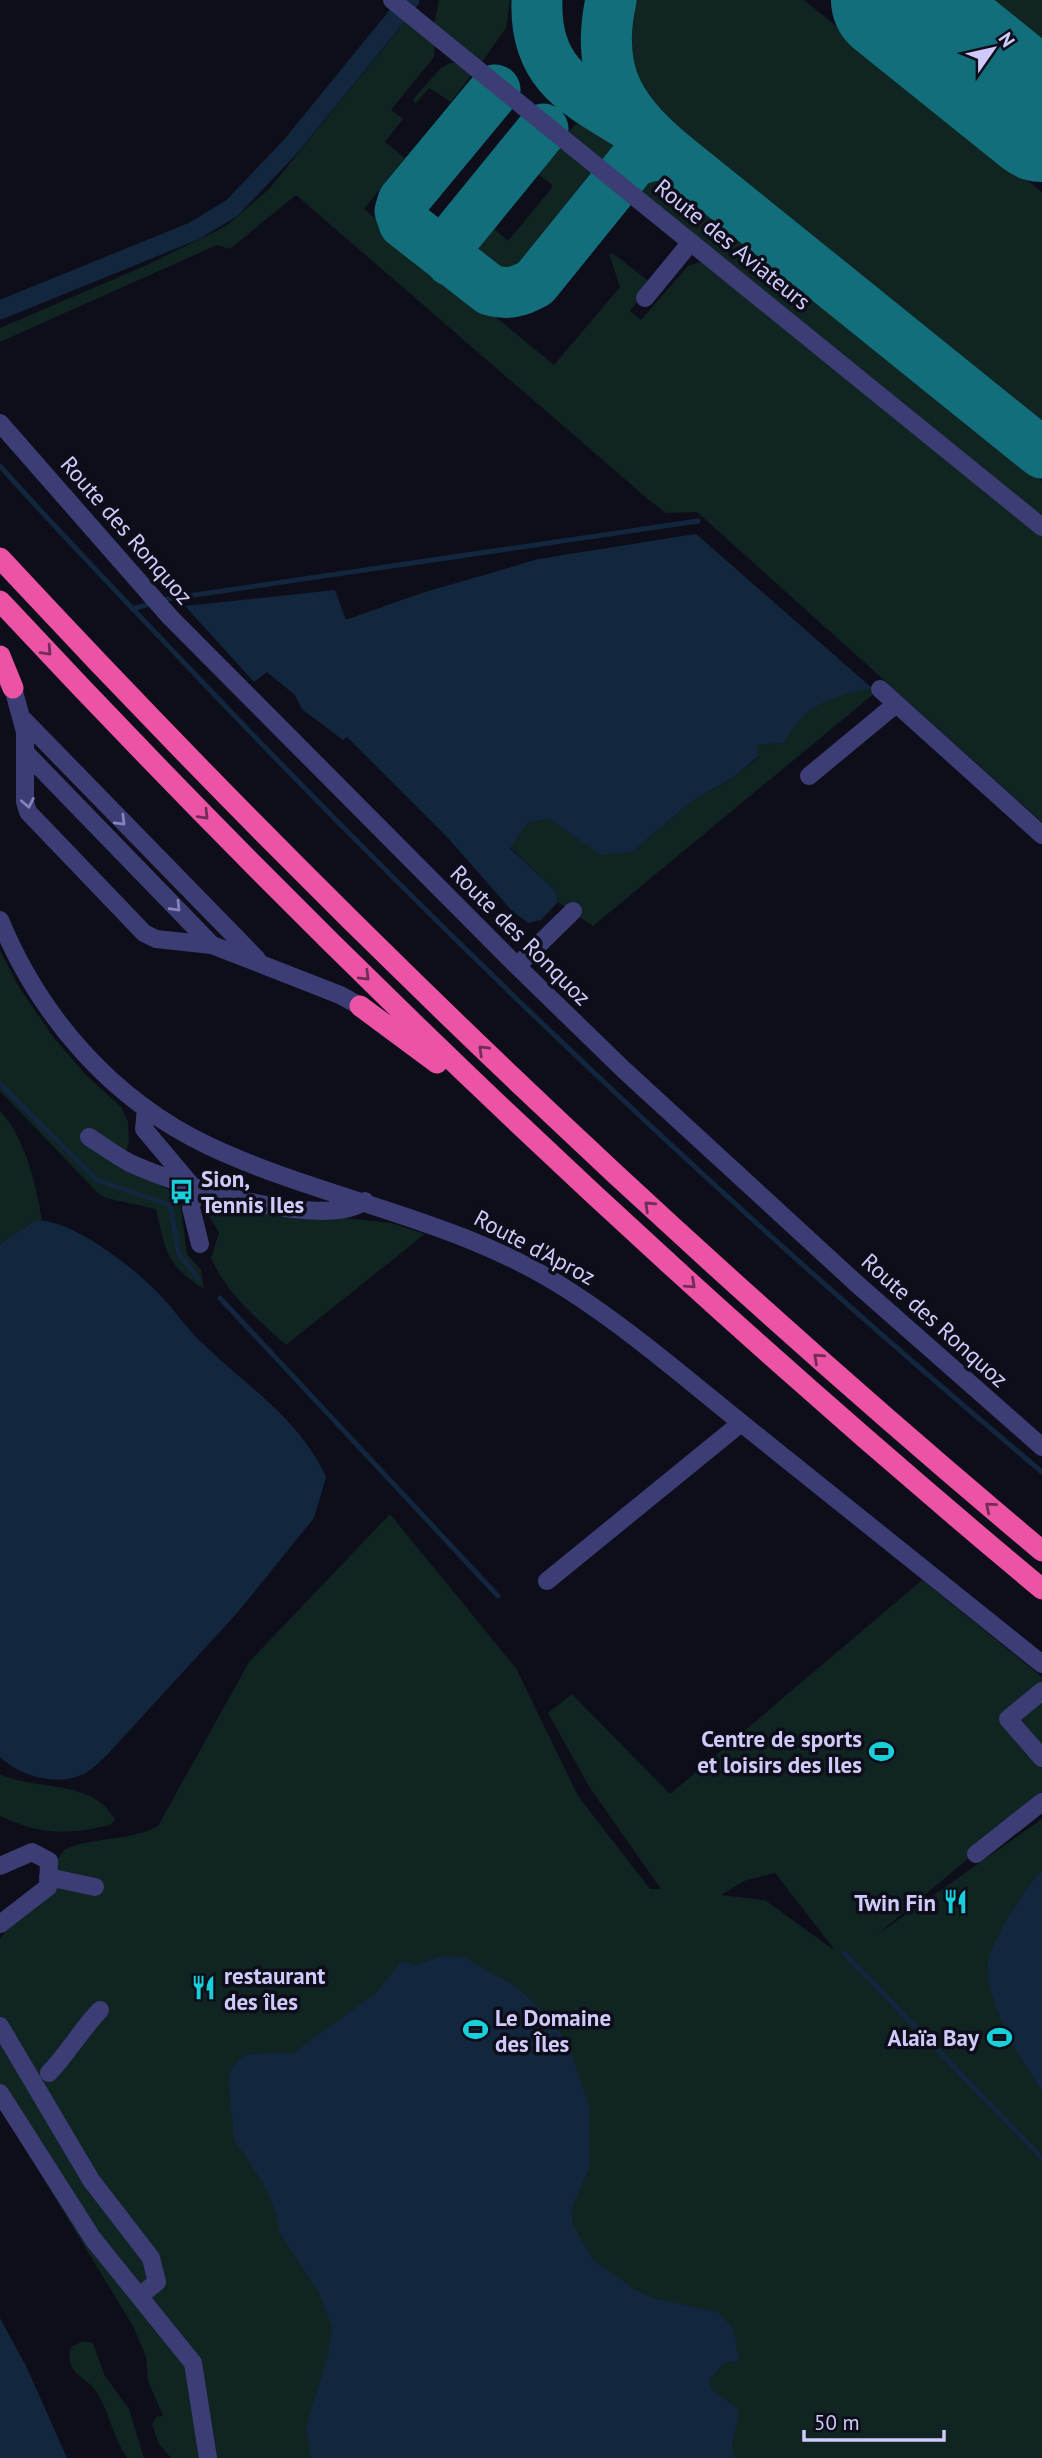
<svg xmlns="http://www.w3.org/2000/svg" width="1042" height="2458" font-family="'PT Sans',sans-serif">
  <style>
    .green { fill: #102422; fill-rule: evenodd }
    .water { fill: #12263e }
    .lines { fill: none; stroke-linecap: round; stroke-linejoin: round }
    .stream { stroke: #12263e; stroke-width: 5 }
    .canal { stroke: #12263e; stroke-width: 19 }
    .taxiway { stroke: #126e7a; stroke-width: 51 }
    .runway { stroke: #126e7a; stroke-width: 126 }
    .minor { stroke: #3c3d75; stroke-width: 18 }
    .highway { stroke: #ed53a4; stroke-width: 21 }
    .oneway { stroke: #722c58 }
    .oneway2 { stroke: #8584b8 }
    .labels { text-anchor: middle; dominant-baseline: central; stroke-width: 7; stroke-linejoin: round; paint-order: stroke }
    .street-label { font-size: 23px; fill: #cecbfa; stroke: #0e0d1a }
    .poi-label { font-size: 23px; font-weight: bold; fill: #cecbfa; stroke: #0e0d1a; text-anchor: start }
  </style>
  <rect width="100%" height="100%" fill="#0e0d1a"/>
  <path class="green" d="M439,0h71l-4,28 -24,34 -48,-37z
    M636,0h168l238,192v234l-388,-313c-33,-41 -40,-63 -18,-113z
    M984,0h58v46z
    M405,17l30,26 -1,14 -43,53 12,9 -18,23 20,16 -41,51 190,156 66,-78 -11,-33h5l37,29 -21,28 11,9 47,-54 12,-4 10,4 332,269v287l-345,-310 -31,1 -17,-13 -353,-305 -66,54 -13,-4 -217,97v-14l147,-63 79,-39 43,-37 130,-160z
    M450,63h9l14,10 -22,29 -22,-14 -14,16 -2,-5 28,-31z
    M584,122c18,1 28,9 34,27l-9,18 -43,-33 9,-9z
    M559,143l42,34 -78,97 -10,4 -23,-4 -11,-19 1,-12 11,-17 17,15 43,-52 1,-4 -17,-13z
    M653,173h7l382,308v38l-409,-332 6,-7z
    M696,534l180,158 -283,234 -35,-24 -2,-11 -46,-44 17,-23 21,-6 53,36 31,-2 59,-50 44,-26 24,-19 -4,-12 30,-2 9,-18 -440,4 -11,11 -41,-31 -7,-14 -28,-23 78,-52 77,-27 117,-34z
    M0,951l19,36 35,51 32,37 35,32 7,15 1,20 -8,25 58,27 8,60 14,16 3,19c-39,-25 -38,-38 -48,-80l-50,-11 -8,-5 -98,-102z
    M0,1111c25,26 36,74 42,109h-6l-36,24z
    M215,1204l176,19 34,11 -139,111c-28,-25 -60,-52 -75,-87l8,-25 -13,-22z
    M390,1514l126,154 62,128 72,93h11l-71,-101 -42,-75 24,-19 98,100 252,-214 120,97v120l-164,137 164,-115v639h-871l-12,-14 -7,-20 4,-7 7,-1 -15,-35 -2,-24 -12,-29 -134,-221v-168l64,-89c29,-14 70,-9 94,-24l91,-164zM775,1873l59,76v1l-69,-50 -44,-5 23,-14z
    M0,1774c36,17 95,5 115,46l-5,5c-42,10 -70,10 -110,-9z
    M83,2341l10,2 12,33 24,33 15,49h-17c-13,-19 -17,-42 -28,-62 -11,-22 -35,-18 -28,-49z"/>
  <path class="water" d="M696,534l176,154c-39,8 -69,16 -87,55l-29,2 3,11 -24,20 -44,26 -59,50 -31,3 -53,-37 -21,6 -17,24 46,43 2,11 -17,18 -13,3 -17,-13 -64,-73 -100,-100 -4,3 -41,-31 -7,-14 -28,-23 -13,10 -69,-76 150,-16 11,30 76,-27 117,-34z
    M36,1220c38,0 100,49 126,77 13,14 24,30 38,44 44,43 100,78 126,136l-12,41 -76,94 -132,144c-7,6 -14,14 -22,18 -28,13 -64,2 -84,-17v-513z
    M1042,1870v221c-24,-36 -51,-78 -54,-123 -2,-23 38,-80 54,-98z
    M443,1956l21,1 54,31 29,28 21,26 22,68 -1,59 -18,40 2,16 20,35 41,29 18,9 66,14 15,16 6,33 -15,2 -15,17 3,10 27,20 -7,36 3,12h-424l-5,-31 22,-71 4,-29 -14,-36 -38,-58 -3,-18 -14,-32 -29,-43 -5,-58 2,-12 9,-12 10,-4 43,-1 82,-59 27,-33 13,4z
    M0,2318l27,50 40,90h-67z"/>
  <g class="lines">
    <path class="stream" d="M0,466c68,76 139,149 209,223 263,276 541,538 833,783
      M132,609l35,-10 531,-78
      M0,1084l97,96 73,25 9,49 19,24
      M220,1298l278,298
      M844,1953l198,205"/>
    <path class="canal" d="M0,310l194,-79 38,-23 59,-62 119,-146"/>
    <path class="taxiway" d="M537,0c-3,77 44,95 102,131
      M611,0c-17,77 12,115 69,161l362,292
      M495,90l-92,111 -3,10 4,12 86,67c18,5 29,2 45,-7l97,-120c18,-9 30,-10 48,-2
      M451,261l-1,-18 93,-114"/>
    <path class="runway" d="M894,0l148,119"/>
    <path class="minor" d="M392,0l650,527
      M645,298l46,-56
      M0,423l170,194 347,349 107,104 233,214 185,163
      M13,688l12,44v70l3,10 116,121 12,6 56,6 128,50 20,11
      M880,689l162,146
      M23,719l234,240
      M26,753l186,192
      M809,776l87,-72
      M0,920c40,97 112,180 209,226 117,55 248,72 359,144 64,41 122,92 182,140 97,78 195,156 292,234
      M517,966l56,-55
      M146,1109l-2,20 48,57
      M89,1137c13,8 27,19 41,26 47,22 191,68 235,38
      M195,1189l-4,19 9,36
      M547,1581l194,-158
      M1042,1691l-34,28 34,39
      M976,1854l66,-52
      M0,1866l32,-14 17,9 -1,26 -48,37
      M48,1877l47,10
      M0,2026l91,154 60,78 6,24 -16,13
      M49,2073c19,-20 32,-43 51,-63
      M0,2093l93,146 100,124 15,95"/>
    <path class="highway" d="M0,558c327,352 674,684 1042,993
      M0,601c327,351 674,681 1042,988
      M0,656l13,32
      M360,1006l77,57"/>
  </g>
  <defs><path id="oneway-chevron" d="M-2-3.5L2.5 0L-2 3.5" fill="none" stroke-width="1.6" stroke-linecap="round" stroke-linejoin="round" transform="scale(1.75)"/></defs>
  <g class="oneway">
    <use href="#oneway-chevron" transform="translate(47 651) rotate(47)"/>
    <use href="#oneway-chevron" transform="translate(204 815) rotate(46)"/>
    <use href="#oneway-chevron" transform="translate(365 976) rotate(45)"/>
    <use href="#oneway-chevron" transform="translate(483 1050) rotate(-136)"/>
    <use href="#oneway-chevron" transform="translate(649 1206) rotate(-137)"/>
    <use href="#oneway-chevron" transform="translate(691 1284) rotate(42)"/>
    <use href="#oneway-chevron" transform="translate(818 1358) rotate(-138)"/>
    <use href="#oneway-chevron" transform="translate(990 1507) rotate(-140)"/>
  </g>
  <g class="oneway2">
    <use href="#oneway-chevron" transform="translate(28 803) rotate(79)"/>
    <use href="#oneway-chevron" transform="translate(121 821) rotate(45)"/>
    <use href="#oneway-chevron" transform="translate(176 907) rotate(46)"/>
  </g>
  <defs>
    <symbol id="bus-bare" viewBox="-9 -9 18 18"><path d="M-5-6H5V4H4V6H2V4H-2V6H-4V4H-5ZM-3.5-4V0h7V-4ZM-3.5 1.2v1.5H-2V1.2ZM2 1.2v1.5H3.5V1.2Z" fill="#17d0da" stroke="#0e0d1a" stroke-width="2.5" paint-order="stroke"/></symbol>
    <symbol id="stadium-bare" viewBox="-9 -9 18 18"><path d="M0-5a6.5 5 0 1 0 0 10a6.5 5 0 1 0 0-10ZM-3.5-1.8h7v3.6h-7Z" fill="#17d0da" stroke="#0e0d1a" stroke-width="2.5" paint-order="stroke"/></symbol>
    <symbol id="restaurant-bare" viewBox="-9 -9 18 18"><path d="M-5-6h1v4h1v-4h1v4h1v-4h1v5L-1.5 .5V6h-2V.5L-5-1ZM5-6V6H3V1.5H1.5Q1.5-4 5-6Z" fill="#17d0da" stroke="#0e0d1a" stroke-width="2.5" paint-order="stroke"/></symbol>
  </defs>
  <g fill-rule="evenodd">
    <use href="#bus-bare" x="164" y="1174" width="35" height="35"/>
    <use href="#stadium-bare" x="864" y="1734" width="35" height="35"/>
    <use href="#restaurant-bare" x="938" y="1884" width="35" height="35"/>
    <use href="#restaurant-bare" x="186" y="1970" width="35" height="35"/>
    <use href="#stadium-bare" x="458" y="2012" width="35" height="35"/>
    <use href="#stadium-bare" x="982" y="2020" width="35" height="35"/>
  </g>
  <g class="labels">
    <g class="street-label">
      <text transform="translate(733 244) rotate(39)">Route des Aviateurs</text>
      <text transform="translate(127 530) rotate(49)">Route des Ronquoz</text>
      <text transform="translate(521 935) rotate(45)">Route des Ronquoz</text>
      <text transform="translate(535 1247) rotate(28)">Route d'Aproz</text>
      <text transform="translate(935 1320) rotate(42)">Route des Ronquoz</text>
    </g>
    <g class="poi-label">
      <text x="201" y="1178">Sion,<tspan x="201" dy="26">Tennis Iles</tspan></text>
      <text x="862" y="1738" text-anchor="end">Centre de sports<tspan x="862" dy="26">et loisirs des Iles</tspan></text>
      <text x="936" y="1902" text-anchor="end">Twin Fin</text>
      <text x="224" y="1975">restaurant<tspan x="224" dy="26">des îles</tspan></text>
      <text x="495" y="2017">Le Domaine<tspan x="495" dy="26">des Îles</tspan></text>
      <text x="979" y="2037" text-anchor="end">Alaïa Bay</text>
    </g>
  </g>
  <g transform="translate(993 49) rotate(56)" stroke="#0e0d1a" stroke-width="5" paint-order="stroke">
  <path d="M0-5L12 26L0 18L-12 26Z" fill="#cecbfa"/>
  <text y="-10" font-size="19" font-weight="bold" text-anchor="middle" fill="#cecbfa">N</text>
  </g>
  <path d="M804 2430v10h140v-10" fill="none" stroke="#cecbfa" stroke-width="3.5"/>
  <text x="814" y="2430" font-size="21" fill="#cecbfa" stroke="#0e0d1a" stroke-width="5" paint-order="stroke">50 m</text>
</svg>
